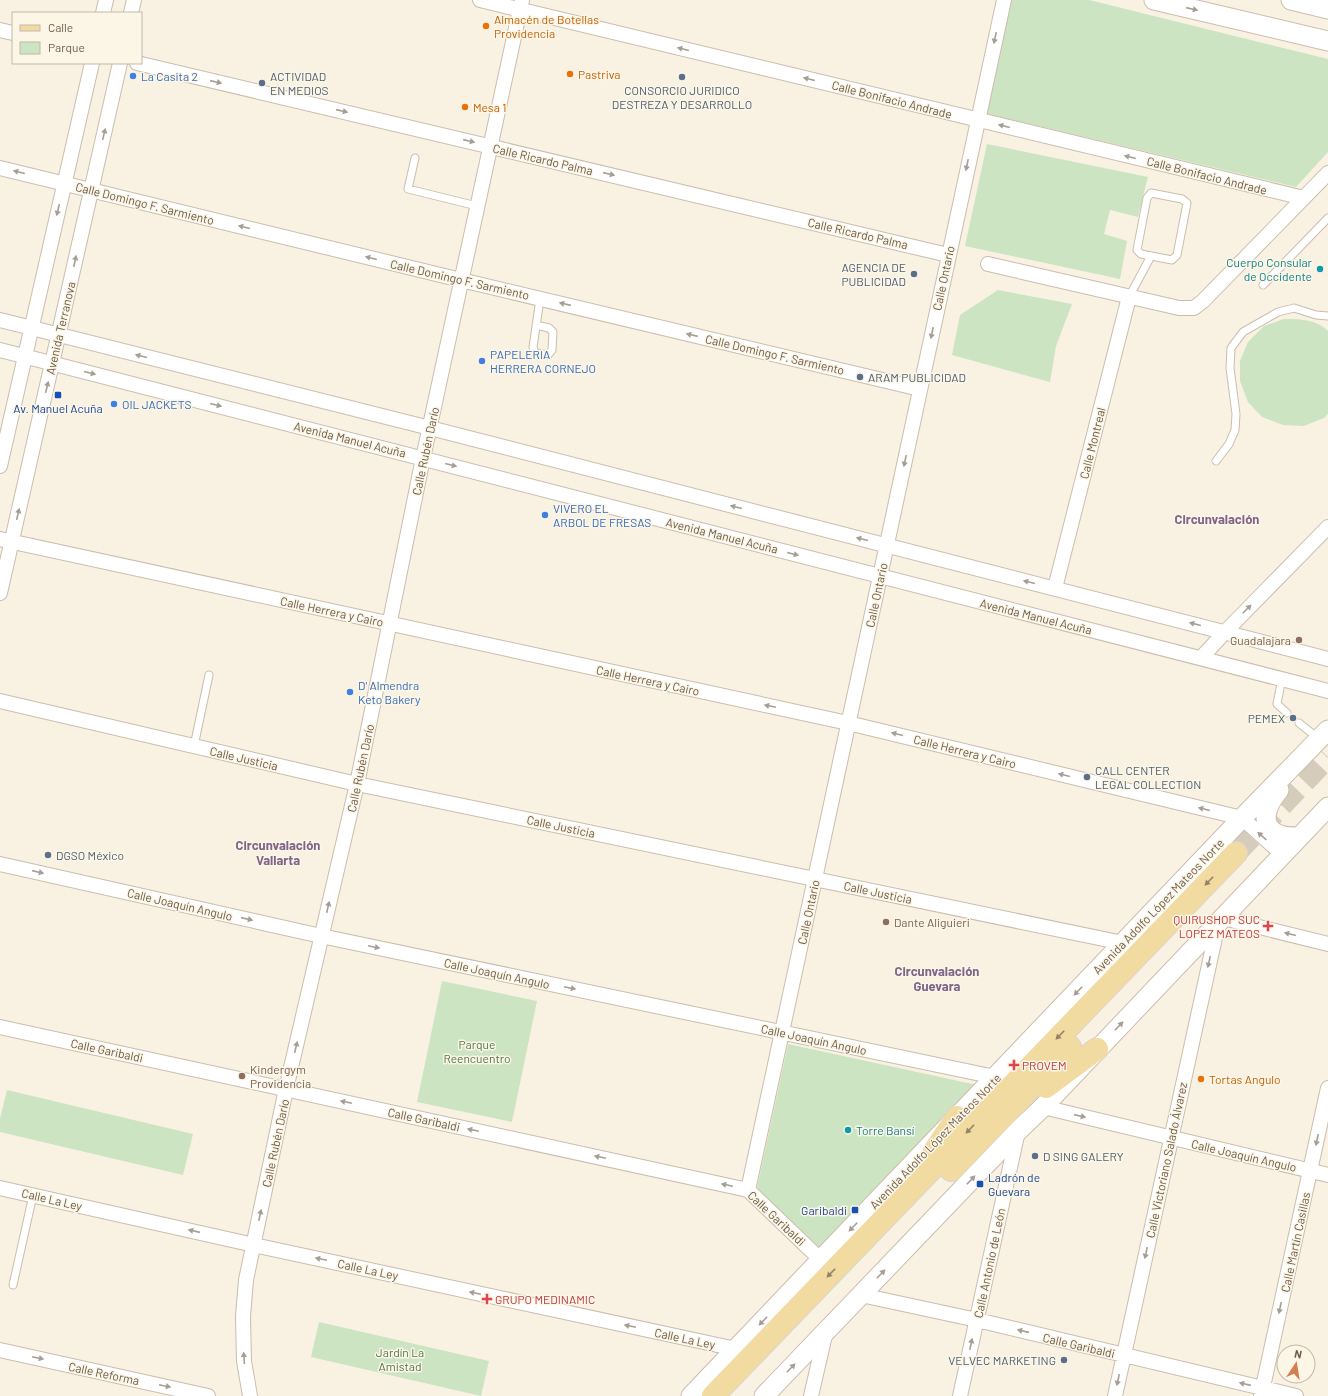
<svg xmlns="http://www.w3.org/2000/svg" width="1328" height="1396" font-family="Barlow,sans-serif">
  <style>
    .green { fill: #cce4c2 }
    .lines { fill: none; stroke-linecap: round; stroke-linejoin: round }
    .primary-tunnel { stroke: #d6ccbc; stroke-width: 22; stroke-dasharray: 22 11; stroke-linecap: butt }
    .lane-casing { stroke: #cabdad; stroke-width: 9 }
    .street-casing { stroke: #cabdad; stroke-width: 16 }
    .secondary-casing { stroke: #cdbdab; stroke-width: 21 }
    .primary-casing { stroke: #d9d4d0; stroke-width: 24 }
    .lane { stroke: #fff; stroke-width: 7 }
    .street { stroke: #fff; stroke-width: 14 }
    .secondary { stroke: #fff; stroke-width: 19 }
    .primary { stroke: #f1dba1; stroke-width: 22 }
    .oneway { fill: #a79d93 }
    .oneway2 { fill: #958165 }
    .food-dot { fill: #e8710a; stroke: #fcf6e7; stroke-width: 1.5 }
    .shop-dot { fill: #3f7fe0; stroke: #fcf6e7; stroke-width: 1.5 }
    .service-dot { fill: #5c6f8a; stroke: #fcf6e7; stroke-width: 1.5 }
    .culture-dot { fill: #0f9aa8; stroke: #fcf6e7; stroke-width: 1.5 }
    .transit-dot { fill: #1a4fb4; stroke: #fcf6e7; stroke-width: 1.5 }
    .education-dot { fill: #8d6e63; stroke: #fcf6e7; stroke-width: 1.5 }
    .health-dot { fill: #e0444e; stroke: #fcf6e7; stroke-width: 1.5 }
    .labels { text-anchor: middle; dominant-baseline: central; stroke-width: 3; stroke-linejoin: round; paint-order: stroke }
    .food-label { font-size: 12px; fill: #c56008; stroke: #fcf6e7; text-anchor: start }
    .shop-label { font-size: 12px; fill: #366cbe; stroke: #fcf6e7; text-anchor: start }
    .service-label { font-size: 12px; fill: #4e5e75; stroke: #fcf6e7; text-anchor: start }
    .street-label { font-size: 12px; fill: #6d5b4b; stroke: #fcf6e7 }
    .culture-label { font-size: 12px; fill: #0d838f; stroke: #fcf6e7; text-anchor: end }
    .transit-label { font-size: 12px; fill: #164399; stroke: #fcf6e7 }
    .education-label { font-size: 12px; fill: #785e54; stroke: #fcf6e7; text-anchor: start }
    .health-label { font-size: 12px; fill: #be3a42; stroke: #fcf6e7; text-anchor: start }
    .park-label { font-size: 12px; fill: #517748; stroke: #fcf6e7 }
    .neighbourhood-label { font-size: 13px; font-weight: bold; fill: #80648a; stroke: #fcf6e7 }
  </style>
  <rect width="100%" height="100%" fill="#f9f2e2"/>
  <path class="green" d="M1011,0h78l239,59v93l-32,35 -309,-73z
    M987,144l161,33 -10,40 -28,-7 -6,24 23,7 -7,38 -155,-33z
    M998,290l74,14 -16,42 -6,36 -98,-27 8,-40z
    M1284,319c15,0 32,0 44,12v83l-4,4 -20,8 -21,-1 -21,-8 -14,-15 -8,-21v-20l8,-19 16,-16z
    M442,981l95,20 -25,121 -95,-20z
    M788,1044l189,41 -156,164 -64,-61z
    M7,1090l186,44 -10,41 -183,-43v-13z
    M319,1322l170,39 -8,35 -170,-39z"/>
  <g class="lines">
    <path class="primary-tunnel" d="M1236,853l92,-96"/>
    <defs>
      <path id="lane" d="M415,158l-7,31 69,17
        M1151,193l31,6 5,4 -10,52 -5,5 -31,-6 -4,-4 10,-52z
        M1263,285l65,-67
        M1129,297l22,-41
        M536,325l13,3 4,4 -1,18 -4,5 -13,-2 -2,-6 7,-48
        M1216,461l13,-17 6,-14 1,-16 -6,-46 1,-20 12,-16 35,-20 16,-4 22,7 12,1
        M1282,678l-5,26 10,9
        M1299,723l20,16
        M194,746l15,-71
        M13,1285l20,-90"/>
      <path id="street" d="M480,0l824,198
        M103,13l3,-13
        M131,13l3,-13
        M0,30l13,3
        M137,63l811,192
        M0,168l461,112 459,109
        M988,264l191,44h15l9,-7 125,-128
        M0,320l430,108 898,231
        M0,350l1328,341
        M0,466l92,-403
        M0,539l848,184 394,95 40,36
        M1055,588l74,-291
        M0,593l120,-530
        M1201,658l24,-26 103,-105
        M0,701l357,83 766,159
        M0,864l321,72 674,141
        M1223,918l105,26
        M0,1027l748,163 73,70
        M1043,1107l285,68
        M0,1188l254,57 482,104
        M748,1190l256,-1190
        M861,1295l116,25 319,76
        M0,1350l208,46
        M250,1396l-6,-35 -1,-45 3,-36 40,-191 71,-305 66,-326 99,-458
        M811,1396l15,-65
        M960,1396l58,-265
        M1115,1396l103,-472
        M1261,1396l67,-308"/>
      <path id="secondary" d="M1154,0l174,41
        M1291,0l37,9
        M1279,790c-11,13 -23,36 1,45 6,2 12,2 19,2
        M691,1396l551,-578 86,-88
        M764,1396l254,-265 25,-24 285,-300"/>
      <path id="primary" d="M1046,1087l51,-38
        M934,1151l23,-34
        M951,1170l119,-123
        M713,1396l523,-543"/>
    </defs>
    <use href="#lane" class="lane-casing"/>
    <use href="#street" class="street-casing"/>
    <use href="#secondary" class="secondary-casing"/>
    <use href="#primary" class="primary-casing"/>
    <use href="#lane" class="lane"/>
    <use href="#street" class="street"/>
    <use href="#secondary" class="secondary"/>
    <use href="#primary" class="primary"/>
  </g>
  <defs><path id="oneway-solid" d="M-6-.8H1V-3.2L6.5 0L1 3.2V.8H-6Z"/></defs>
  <g class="oneway">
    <use href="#oneway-solid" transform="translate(1192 9) rotate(13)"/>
    <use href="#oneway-solid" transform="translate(995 38) rotate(102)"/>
    <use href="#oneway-solid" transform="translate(683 49) rotate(-166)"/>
    <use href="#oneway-solid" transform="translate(809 79) rotate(-166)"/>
    <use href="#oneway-solid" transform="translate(216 82) rotate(13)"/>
    <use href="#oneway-solid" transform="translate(342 111) rotate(13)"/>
    <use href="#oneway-solid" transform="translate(1004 126) rotate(-166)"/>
    <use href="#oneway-solid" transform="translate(104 134) rotate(-77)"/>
    <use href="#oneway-solid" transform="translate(469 141) rotate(13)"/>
    <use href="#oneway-solid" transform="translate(1130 157) rotate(-166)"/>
    <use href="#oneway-solid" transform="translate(967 165) rotate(102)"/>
    <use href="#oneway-solid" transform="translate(19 172) rotate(-166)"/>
    <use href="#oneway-solid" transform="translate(609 174) rotate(13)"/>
    <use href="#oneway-solid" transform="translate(58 210) rotate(103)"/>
    <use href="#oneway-solid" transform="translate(244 227) rotate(-166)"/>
    <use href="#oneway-solid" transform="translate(371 258) rotate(-166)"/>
    <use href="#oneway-solid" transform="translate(75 261) rotate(-78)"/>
    <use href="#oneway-solid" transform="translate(565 304) rotate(-167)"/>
    <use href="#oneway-solid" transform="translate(932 333) rotate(102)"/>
    <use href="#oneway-solid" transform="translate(692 335) rotate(-167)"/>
    <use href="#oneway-solid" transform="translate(141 356) rotate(-166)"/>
    <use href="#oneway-solid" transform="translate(90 373) rotate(14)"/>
    <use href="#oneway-solid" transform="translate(47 387) rotate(-77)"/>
    <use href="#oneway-solid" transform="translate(216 405) rotate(14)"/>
    <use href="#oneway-solid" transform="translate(905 461) rotate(102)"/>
    <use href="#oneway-solid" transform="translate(451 465) rotate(14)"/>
    <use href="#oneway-solid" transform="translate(736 507) rotate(-166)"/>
    <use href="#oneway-solid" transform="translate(18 514) rotate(-77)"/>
    <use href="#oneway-solid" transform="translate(862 539) rotate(-166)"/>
    <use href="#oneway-solid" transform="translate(793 554) rotate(14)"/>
    <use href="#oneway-solid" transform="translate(1029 582) rotate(-166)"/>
    <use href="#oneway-solid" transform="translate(1247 609) rotate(-45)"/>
    <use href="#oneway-solid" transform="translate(1195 624) rotate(-166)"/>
    <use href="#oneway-solid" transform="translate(770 706) rotate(-168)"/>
    <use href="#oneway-solid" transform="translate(897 734) rotate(-166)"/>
    <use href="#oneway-solid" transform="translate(1064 775) rotate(-166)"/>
    <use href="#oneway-solid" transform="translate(1204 809) rotate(-166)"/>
    <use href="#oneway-solid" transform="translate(1262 836) rotate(-138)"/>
    <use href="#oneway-solid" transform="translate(38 872) rotate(13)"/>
    <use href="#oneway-solid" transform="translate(328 907) rotate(-77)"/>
    <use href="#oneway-solid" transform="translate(247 919) rotate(13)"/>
    <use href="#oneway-solid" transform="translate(1290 934) rotate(-166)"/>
    <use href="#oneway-solid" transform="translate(374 947) rotate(12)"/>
    <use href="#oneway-solid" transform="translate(1209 962) rotate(102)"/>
    <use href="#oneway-solid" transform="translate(570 988) rotate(12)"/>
    <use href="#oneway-solid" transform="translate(1078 991) rotate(134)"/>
    <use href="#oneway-solid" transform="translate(1119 1026) rotate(-46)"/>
    <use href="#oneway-solid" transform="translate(296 1047) rotate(-77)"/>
    <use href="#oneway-solid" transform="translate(346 1102) rotate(-168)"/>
    <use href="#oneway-solid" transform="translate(1080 1116) rotate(13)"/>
    <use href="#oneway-solid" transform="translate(473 1130) rotate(-168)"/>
    <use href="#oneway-solid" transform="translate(1317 1140) rotate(102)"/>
    <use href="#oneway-solid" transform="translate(600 1157) rotate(-168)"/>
    <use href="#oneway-solid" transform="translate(971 1180) rotate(-46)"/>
    <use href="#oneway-solid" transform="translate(727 1185) rotate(-168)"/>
    <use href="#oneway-solid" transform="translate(260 1215) rotate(-78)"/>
    <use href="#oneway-solid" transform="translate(853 1227) rotate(134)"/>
    <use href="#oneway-solid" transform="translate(194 1231) rotate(-167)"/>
    <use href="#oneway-solid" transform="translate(1146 1253) rotate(102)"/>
    <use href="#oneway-solid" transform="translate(321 1259) rotate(-168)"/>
    <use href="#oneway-solid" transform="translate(881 1274) rotate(-46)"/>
    <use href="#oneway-solid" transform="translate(475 1293) rotate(-168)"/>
    <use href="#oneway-solid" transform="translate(1280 1308) rotate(102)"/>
    <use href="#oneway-solid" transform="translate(763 1321) rotate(134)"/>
    <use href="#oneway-solid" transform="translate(630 1326) rotate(-168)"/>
    <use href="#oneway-solid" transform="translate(1023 1331) rotate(-167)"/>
    <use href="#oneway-solid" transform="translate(971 1344) rotate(-78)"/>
    <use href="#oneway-solid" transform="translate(38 1358) rotate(12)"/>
    <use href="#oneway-solid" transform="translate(244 1358) rotate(-94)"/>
    <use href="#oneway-solid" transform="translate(791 1368) rotate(-46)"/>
    <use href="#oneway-solid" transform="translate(1118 1380) rotate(102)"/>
    <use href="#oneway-solid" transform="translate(1245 1384) rotate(-167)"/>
    <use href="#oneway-solid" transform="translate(165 1386) rotate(12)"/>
  </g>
  <g class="oneway2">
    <use href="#oneway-solid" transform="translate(1209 881) rotate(134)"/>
    <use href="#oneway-solid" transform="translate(1060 1035) rotate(134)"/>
    <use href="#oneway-solid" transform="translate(970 1129) rotate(134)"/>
    <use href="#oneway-solid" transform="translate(831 1273) rotate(134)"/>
  </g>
  <g class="food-dot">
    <circle cx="486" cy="26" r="4"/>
    <circle cx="570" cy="74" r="4"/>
    <circle cx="465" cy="107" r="4"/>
    <circle cx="1201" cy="1079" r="4"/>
  </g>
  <g class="shop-dot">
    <circle cx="133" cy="76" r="4"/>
    <circle cx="482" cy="361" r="4"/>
    <circle cx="114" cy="404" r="4"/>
    <circle cx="545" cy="515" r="4"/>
    <circle cx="350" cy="692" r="4"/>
  </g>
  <g class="service-dot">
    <circle cx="682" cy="77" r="4"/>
    <circle cx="262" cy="83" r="4"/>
    <circle cx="914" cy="274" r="4"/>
    <circle cx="860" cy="377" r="4"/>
    <circle cx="1293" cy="718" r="4"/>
    <circle cx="1087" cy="777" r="4"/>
    <circle cx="48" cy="855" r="4"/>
    <circle cx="1035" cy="1156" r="4"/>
    <circle cx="1064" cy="1360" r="4"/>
  </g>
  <g class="culture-dot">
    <circle cx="1320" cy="269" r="4"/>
    <circle cx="848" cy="1130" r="4"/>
  </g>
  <g class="transit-dot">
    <rect x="54" y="391" width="8" height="8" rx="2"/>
    <rect x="976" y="1180" width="8" height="8" rx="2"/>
    <rect x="851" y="1206" width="8" height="8" rx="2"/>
  </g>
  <g class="education-dot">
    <circle cx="1299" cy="640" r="4"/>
    <circle cx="886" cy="922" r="4"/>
    <circle cx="242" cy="1076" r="4"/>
  </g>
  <g class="health-dot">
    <path d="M1266 920h4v4h4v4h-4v4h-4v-4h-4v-4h4z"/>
    <path d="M1012 1059h4v4h4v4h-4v4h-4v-4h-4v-4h4z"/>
    <path d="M485 1293h4v4h4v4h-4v4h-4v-4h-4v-4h4z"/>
  </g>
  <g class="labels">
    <g class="food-label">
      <text x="494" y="19">Almacén de Botellas<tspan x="494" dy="14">Providencia</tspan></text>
      <text x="578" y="74">Pastriva</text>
      <text x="473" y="107">Mesa 1</text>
      <text x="1209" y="1079">Tortas Angulo</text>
    </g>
    <g class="shop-label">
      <text x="141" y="76">La Casita 2</text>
      <text x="490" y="354">PAPELERIA<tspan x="490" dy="14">HERRERA CORNEJO</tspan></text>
      <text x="122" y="404">OIL JACKETS</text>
      <text x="553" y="508">VIVERO EL<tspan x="553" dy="14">ARBOL DE FRESAS</tspan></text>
      <text x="358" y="685">D' Almendra<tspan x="358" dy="14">Keto Bakery</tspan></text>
    </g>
    <g class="service-label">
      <text x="270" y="76">ACTIVIDAD<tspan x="270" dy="14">EN MEDIOS</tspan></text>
      <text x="682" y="90" text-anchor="middle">CONSORCIO JURIDICO<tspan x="682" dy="14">DESTREZA Y DESARROLLO</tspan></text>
      <text x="906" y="267" text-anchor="end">AGENCIA DE<tspan x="906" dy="14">PUBLICIDAD</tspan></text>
      <text x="868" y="377">ARAM PUBLICIDAD</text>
      <text x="1285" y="718" text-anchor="end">PEMEX</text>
      <text x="1095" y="770">CALL CENTER<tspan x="1095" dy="14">LEGAL COLLECTION</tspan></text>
      <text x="56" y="855">DGSO México</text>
      <text x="1043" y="1156">D SING GALERY</text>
      <text x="1056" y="1360" text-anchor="end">VELVEC MARKETING</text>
    </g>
    <g class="street-label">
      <text transform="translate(892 99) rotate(14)">Calle Bonifacio Andrade</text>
      <text transform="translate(543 159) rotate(13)">Calle Ricardo Palma</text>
      <text transform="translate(1207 175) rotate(14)">Calle Bonifacio Andrade</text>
      <text transform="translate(145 203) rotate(14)">Calle Domingo F. Sarmiento</text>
      <text transform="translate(858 233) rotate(13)">Calle Ricardo Palma</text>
      <text transform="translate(943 278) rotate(-78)">Calle Ontario</text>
      <text transform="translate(460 279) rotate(13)">Calle Domingo F. Sarmiento</text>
      <text transform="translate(60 328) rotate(-77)">Avenida Terranova</text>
      <text transform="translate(775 354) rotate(13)">Calle Domingo F. Sarmiento</text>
      <text transform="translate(350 439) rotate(14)">Avenida Manuel Acuña</text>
      <text transform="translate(1092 443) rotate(-76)">Calle Montreal</text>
      <text transform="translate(425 451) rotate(-78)">Calle Rubén Darío</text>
      <text transform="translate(722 535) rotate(14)">Avenida Manuel Acuña</text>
      <text transform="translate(876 595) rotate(-78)">Calle Ontario</text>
      <text transform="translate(332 611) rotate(12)">Calle Herrera y Cairo</text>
      <text transform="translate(1036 616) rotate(14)">Avenida Manuel Acuña</text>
      <text transform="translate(648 680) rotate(12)">Calle Herrera y Cairo</text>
      <text transform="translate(965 751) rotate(14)">Calle Herrera y Cairo</text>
      <text transform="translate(244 758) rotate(13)">Calle Justicia</text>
      <text transform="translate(360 768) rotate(-78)">Calle Rubén Darío</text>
      <text transform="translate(561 826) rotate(12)">Calle Justicia</text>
      <text transform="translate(878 892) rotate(12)">Calle Justicia</text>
      <text transform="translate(180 904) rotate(13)">Calle Joaquín Angulo</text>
      <text transform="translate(1158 906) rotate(-46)">Avenida Adolfo López Mateos Norte</text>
      <text transform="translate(808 912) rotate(-78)">Calle Ontario</text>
      <text transform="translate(497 973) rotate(12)">Calle Joaquín Angulo</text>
      <text transform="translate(814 1039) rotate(12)">Calle Joaquín Angulo</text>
      <text transform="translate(107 1050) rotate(12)">Calle Garibaldi</text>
      <text transform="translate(424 1119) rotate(12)">Calle Garibaldi</text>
      <text transform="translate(935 1141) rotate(-46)">Avenida Adolfo López Mateos Norte</text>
      <text transform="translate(275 1143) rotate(-78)">Calle Rubén Darío</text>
      <text transform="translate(1244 1155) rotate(13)">Calle Joaquín Angulo</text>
      <text transform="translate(1166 1160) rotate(-78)">Calle Victoriano Salado Álvarez</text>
      <text transform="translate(52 1199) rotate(13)">Calle La Ley</text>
      <text transform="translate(777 1218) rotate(43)">Calle Garibaldi</text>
      <text transform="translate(1295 1242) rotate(-78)">Calle Martín Casillas</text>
      <text transform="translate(989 1263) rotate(-78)">Calle Antonio de León</text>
      <text transform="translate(368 1269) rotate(12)">Calle La Ley</text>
      <text transform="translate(685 1338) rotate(12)">Calle La Ley</text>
      <text transform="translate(1079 1345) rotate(13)">Calle Garibaldi</text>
      <text transform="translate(104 1373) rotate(12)">Calle Reforma</text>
    </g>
    <g class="culture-label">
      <text x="1312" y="262">Cuerpo Consular<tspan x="1312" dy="14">de Occidente</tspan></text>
      <text x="856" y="1130" text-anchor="start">Torre Bansí</text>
    </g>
    <g class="transit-label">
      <text x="58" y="408">Av. Manuel Acuña</text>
      <text x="988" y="1177" text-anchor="start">Ladrón de<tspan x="988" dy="14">Guevara</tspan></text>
      <text x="847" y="1210" text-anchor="end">Garibaldi</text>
    </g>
    <g class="education-label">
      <text x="1291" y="640" text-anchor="end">Guadalajara</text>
      <text x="894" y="922">Dante Aliguieri</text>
      <text x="250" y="1069">Kindergym<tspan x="250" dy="14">Providencia</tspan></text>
    </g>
    <g class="health-label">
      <text x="1260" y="919" text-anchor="end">QUIRUSHOP SUC<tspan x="1260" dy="14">LOPEZ MATEOS</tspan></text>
      <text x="1022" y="1065">PROVEM</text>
      <text x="495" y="1299">GRUPO MEDINAMIC</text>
    </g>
    <g class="park-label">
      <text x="477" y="1044">Parque<tspan x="477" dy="14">Reencuentro</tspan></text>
      <text x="400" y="1352">Jardín La<tspan x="400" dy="14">Amistad</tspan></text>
    </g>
    <g class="neighbourhood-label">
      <text x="1217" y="519">Circunvalación</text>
      <text x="278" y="845">Circunvalación<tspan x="278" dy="15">Vallarta</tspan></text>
      <text x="937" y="971">Circunvalación<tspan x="937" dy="15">Guevara</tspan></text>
    </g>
  </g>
  <rect x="12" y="12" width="130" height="52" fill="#fcf6e7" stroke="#c3b8a9"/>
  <rect x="20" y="25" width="20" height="6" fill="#f1dba1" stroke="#c3b8a9"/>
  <text x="48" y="32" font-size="12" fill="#6d5b4b">Calle</text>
  <rect x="20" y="42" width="20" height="12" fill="#cce4c2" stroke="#c3b8a9"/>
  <text x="48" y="52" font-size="12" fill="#6d5b4b">Parque</text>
  <g transform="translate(1296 1364) rotate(12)"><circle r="19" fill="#fcf6e7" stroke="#c3b8a9"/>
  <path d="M0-3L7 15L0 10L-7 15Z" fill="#d57e54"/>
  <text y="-6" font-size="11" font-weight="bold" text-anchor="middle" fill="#6d5b4b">N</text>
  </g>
</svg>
